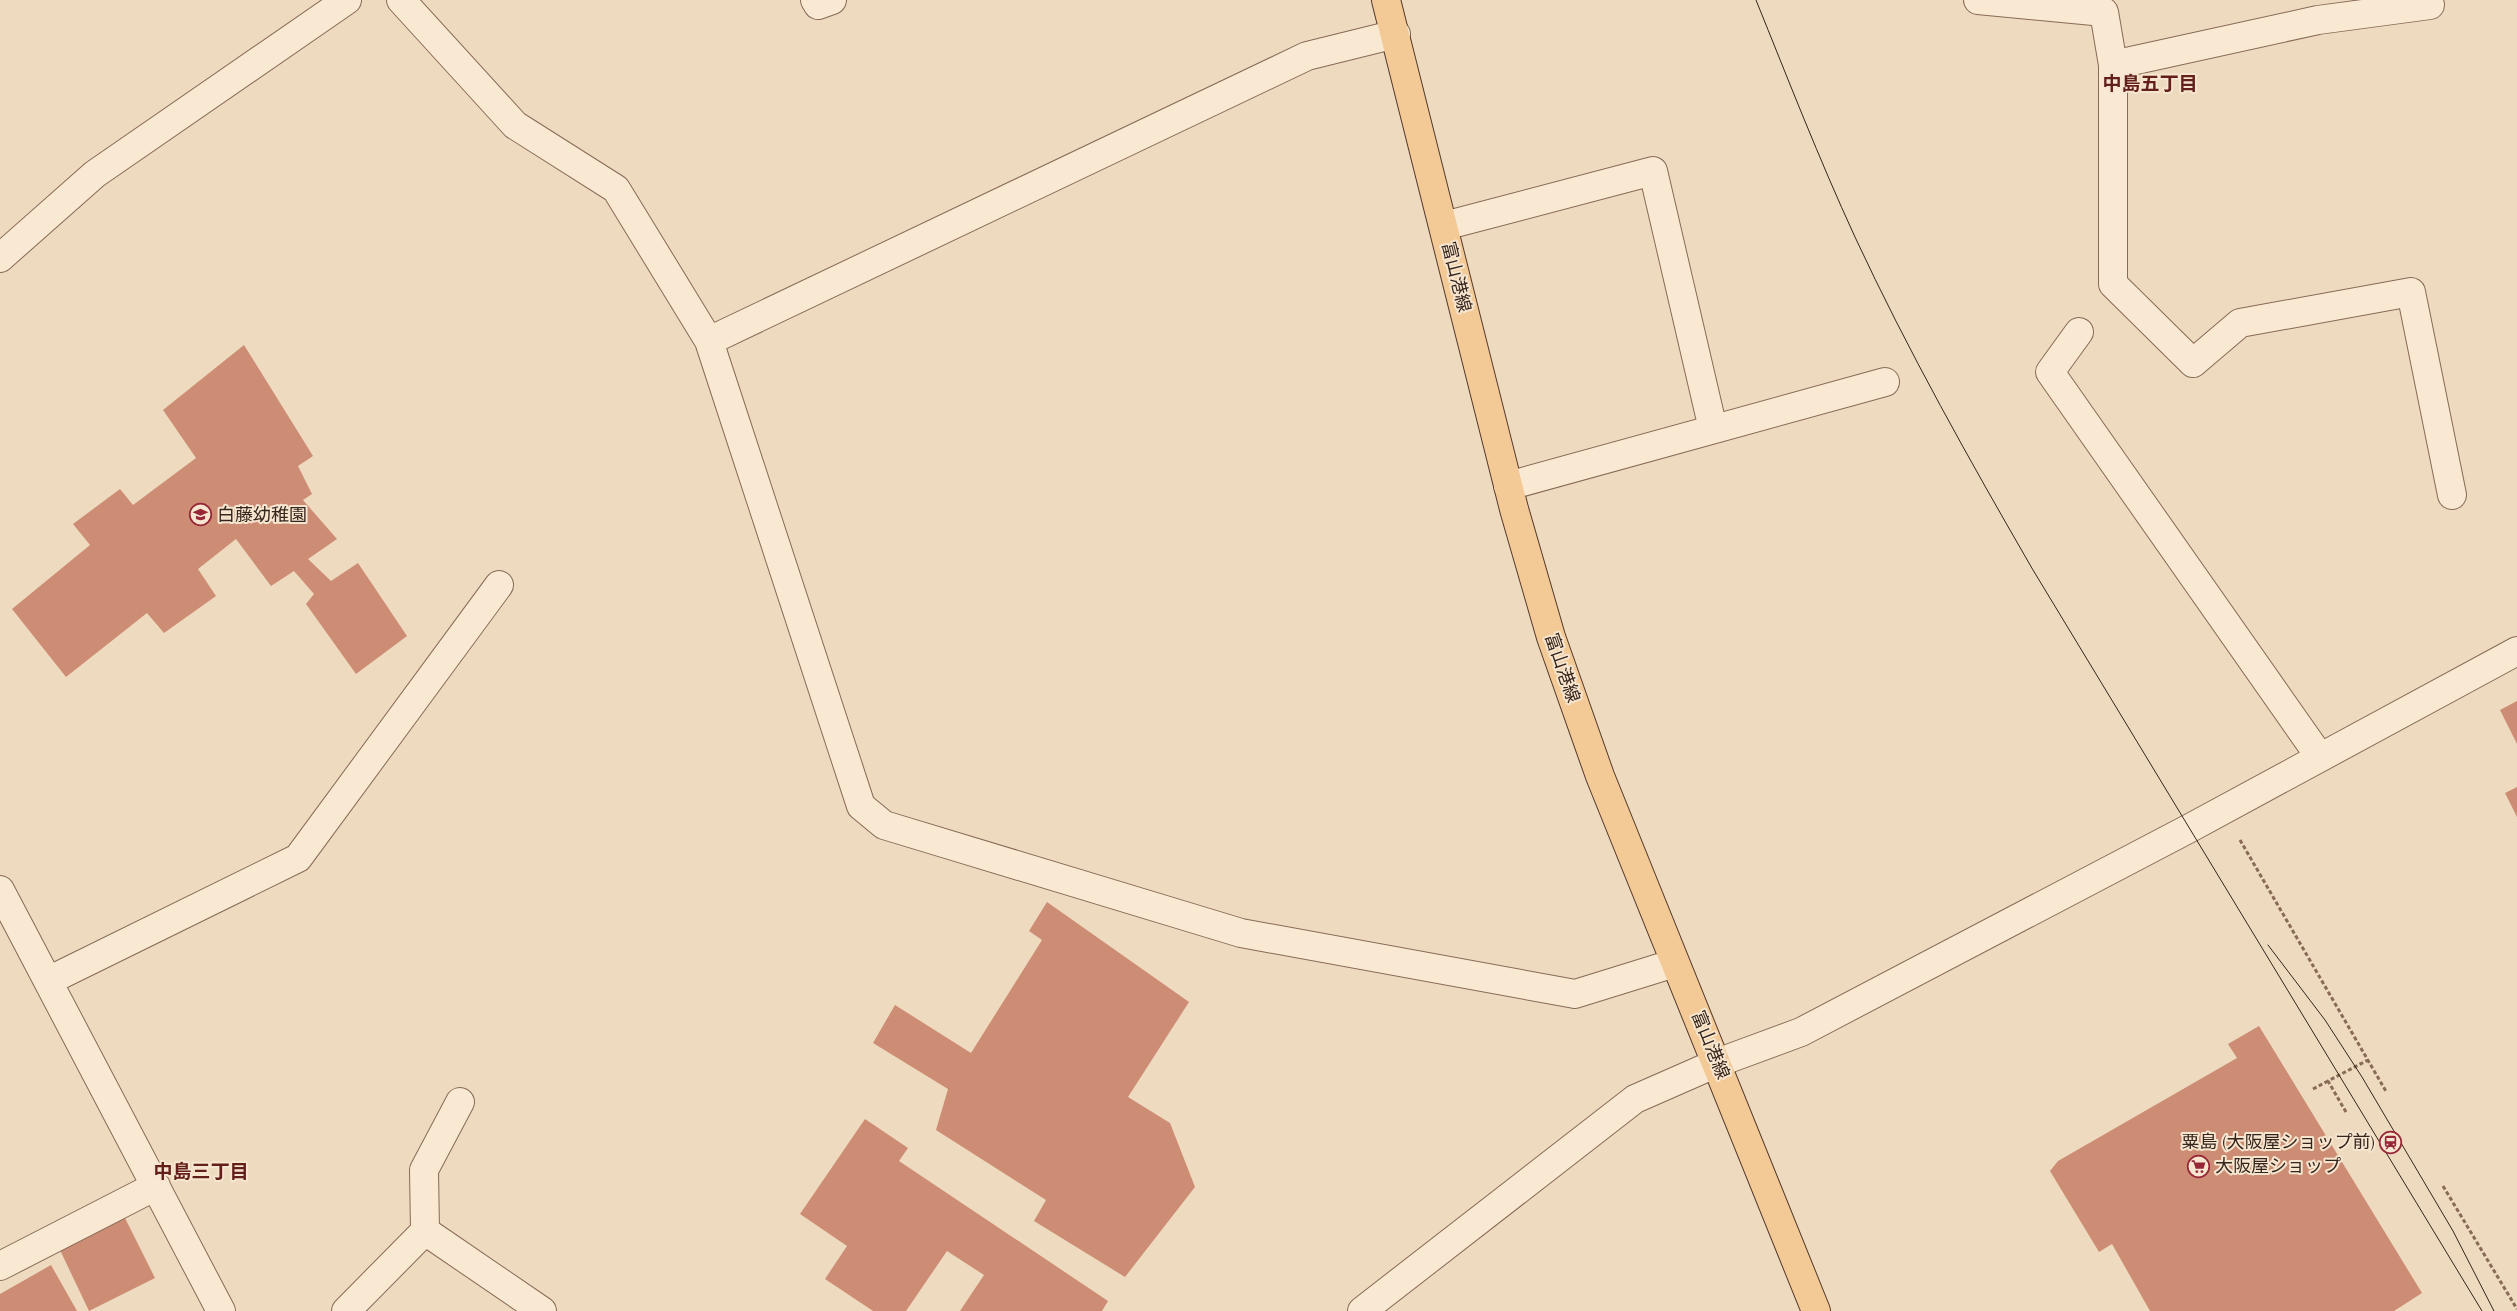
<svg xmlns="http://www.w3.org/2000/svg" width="2517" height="1311" font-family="Spectral,'Noto Sans JP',serif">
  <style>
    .building { fill: #cd8d74 }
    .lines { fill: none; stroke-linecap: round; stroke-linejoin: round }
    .minor-casing { stroke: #876a57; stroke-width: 30 }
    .major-casing { stroke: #54392c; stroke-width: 30 }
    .path { stroke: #876a57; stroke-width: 3; stroke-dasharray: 4 2.5; stroke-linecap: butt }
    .minor { stroke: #f9e8d2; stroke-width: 28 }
    .major { stroke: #f3c996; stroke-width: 28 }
    .tram { stroke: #36251c; stroke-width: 1 }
    .labels { text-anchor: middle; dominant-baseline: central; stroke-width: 4; stroke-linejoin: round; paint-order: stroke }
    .street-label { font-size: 18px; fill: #36251c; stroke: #f6e5cf }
    .poi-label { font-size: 18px; fill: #36251c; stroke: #f6e5cf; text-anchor: start }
    .neighbourhood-label { font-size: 19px; font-weight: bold; fill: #63201b; stroke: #f6e5cf }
  </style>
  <rect width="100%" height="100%" fill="#eedabf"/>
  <path class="building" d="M244,345l69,111 -15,10 14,28 -9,6 34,39 -29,20 23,22 27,-18 49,73 -51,38 -50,-70 8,-10 -20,-23 -23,15 -35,-47 -38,30 18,27 -52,37 -17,-20 -81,64 -54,-68 78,-64 -17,-21 47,-35 13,16 63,-47 -33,-48z
    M2517,701v43l-17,-34z
    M2517,787v30l-12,-24z
    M1047,902l142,100 -61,95 42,26 25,64 -70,90 -91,-56 12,-21 -110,-70 12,-41 -75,-46 22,-38 76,48 71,-113 -13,-9z
    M2259,1026l163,267 -28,18h-244l-38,-67 -13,8 -49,-81 8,-10 179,-103 -9,-14z
    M865,1119l43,29 -9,13 209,140 -6,10h-142l24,-36 -37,-24 -41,60h-33l-48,-32 22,-33 -47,-32z
    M125,1218l30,60 -66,33 -29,-61z
    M51,1265l26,46h-77v-17z"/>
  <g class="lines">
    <defs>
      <path id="minor" d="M401,0l114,125 101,64 93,152 152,465 23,19 357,108 334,61 100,-31
        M815,0l3,5 14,-5
        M1978,0l126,12 9,53v219l80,79 47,-40 171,-31 41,203
        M2113,65l205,-45 112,-15
        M1444,226l209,-55 60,258
        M0,258l95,-84 252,-174
        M2079,332l-29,40 270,385
        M709,341l598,-285 89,-22
        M1508,486l377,-104
        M0,890l221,421
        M48,981l250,-123 201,-273
        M425,1231l-1,-61 36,-68
        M0,1266l156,-80
        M346,1311l79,-80 117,80
        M1362,1311l273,-212 82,-36 84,-31 389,-204 327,-177"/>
      <path id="major" d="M1386,0l128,509 37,128 49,139 216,535"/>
    </defs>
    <use href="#minor" class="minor-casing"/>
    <use href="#major" class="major-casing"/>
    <path class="path" d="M2240,840l147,253
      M2313,1089l15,-8
      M2346,1112l-18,-31 40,-21
      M2443,1186l74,123"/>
    <use href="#minor" class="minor"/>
    <use href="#major" class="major"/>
    <path class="tram" d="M1756,0c32,79 63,159 99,237 53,114 115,224 178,333l449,741
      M2268,945l57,75 37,57 91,154 41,80"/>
  </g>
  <defs>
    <symbol id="school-ring" viewBox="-11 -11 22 22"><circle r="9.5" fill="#f6e5cf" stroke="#972737" stroke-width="1.5"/><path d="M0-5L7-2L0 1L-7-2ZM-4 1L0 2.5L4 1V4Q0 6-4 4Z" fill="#972737"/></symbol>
    <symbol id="station-ring" viewBox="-11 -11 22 22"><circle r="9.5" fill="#f6e5cf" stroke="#972737" stroke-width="1.5"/><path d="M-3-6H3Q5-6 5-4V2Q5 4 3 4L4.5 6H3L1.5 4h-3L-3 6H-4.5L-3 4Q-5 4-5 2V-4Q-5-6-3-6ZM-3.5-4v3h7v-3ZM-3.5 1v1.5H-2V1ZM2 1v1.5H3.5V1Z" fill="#972737"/></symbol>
    <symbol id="supermarket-ring" viewBox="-11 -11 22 22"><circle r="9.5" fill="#f6e5cf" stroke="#972737" stroke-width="1.5"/><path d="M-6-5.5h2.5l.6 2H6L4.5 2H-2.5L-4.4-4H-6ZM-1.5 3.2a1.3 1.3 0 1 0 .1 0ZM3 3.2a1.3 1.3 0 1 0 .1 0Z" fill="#972737"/></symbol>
  </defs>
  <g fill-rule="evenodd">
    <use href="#school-ring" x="188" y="502" width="25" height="25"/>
    <use href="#station-ring" x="2378" y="1130" width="25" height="25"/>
    <use href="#supermarket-ring" x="2186" y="1154" width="25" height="25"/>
  </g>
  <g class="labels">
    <g class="street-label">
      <text transform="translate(1456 277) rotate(76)">富山港線</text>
      <text transform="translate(1562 668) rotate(71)">富山港線</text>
      <text transform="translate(1710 1045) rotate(68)">富山港線</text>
    </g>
    <g class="poi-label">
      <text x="217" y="515">白藤幼稚園</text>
      <text x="2375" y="1142" text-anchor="end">粟島 (大阪屋ショップ前)</text>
      <text x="2215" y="1166">大阪屋ショップ</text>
    </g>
    <g class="neighbourhood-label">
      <text x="2150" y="84">中島五丁目</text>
      <text x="201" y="1172">中島三丁目</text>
    </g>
  </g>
</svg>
